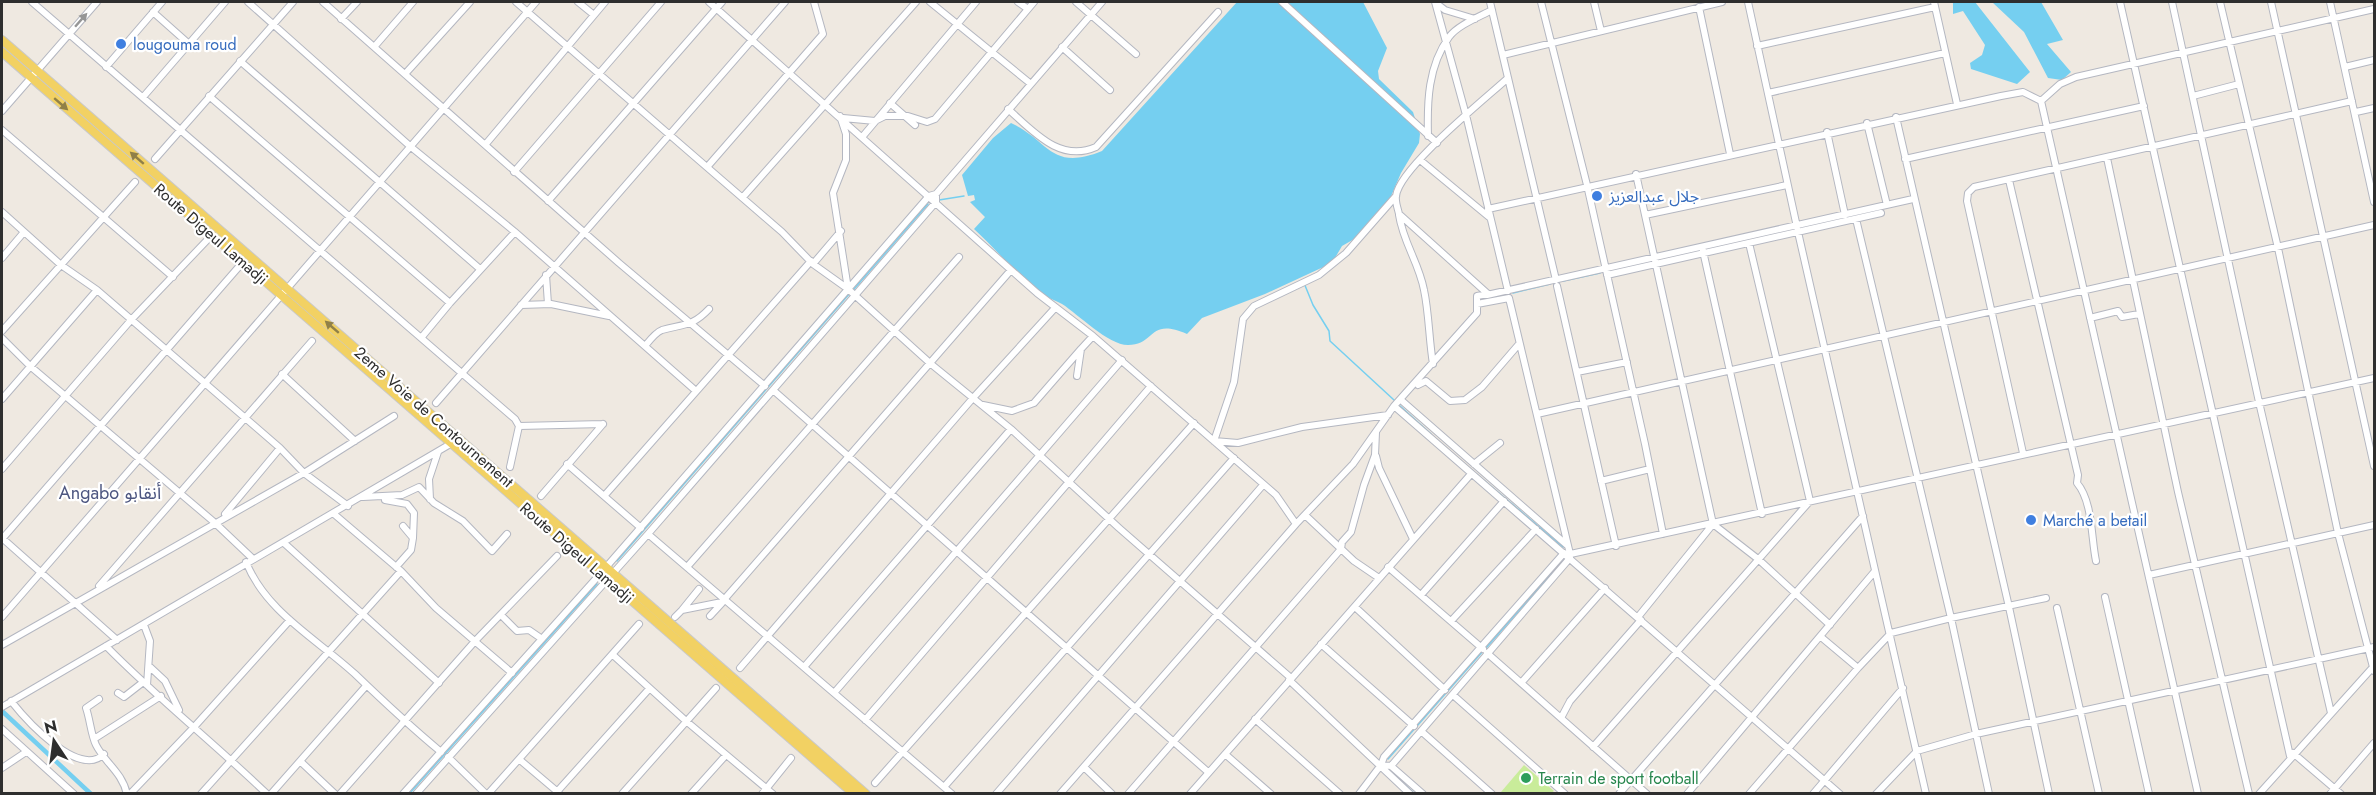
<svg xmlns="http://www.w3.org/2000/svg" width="2376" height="795" font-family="Jost,'Noto Sans Arabic',sans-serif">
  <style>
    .pitch { fill: #c9ec9a }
    .water { fill: #75cff0 }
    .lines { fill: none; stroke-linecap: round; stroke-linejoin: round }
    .stream { stroke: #75cff0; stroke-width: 1.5 }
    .canal { stroke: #75cff0; stroke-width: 4.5 }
    .minor-casing { stroke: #b4b7c1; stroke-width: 8 }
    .major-casing { stroke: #c9c9c9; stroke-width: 10 }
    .minor { stroke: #fff; stroke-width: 6 }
    .major { stroke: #f2d163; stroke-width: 8 }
    .oneway { fill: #969696 }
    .oneway2 { fill: #908048 }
    .shop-dot { fill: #3f7fe0; stroke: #fff; stroke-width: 2 }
    .leisure-dot { fill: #2e9e5b; stroke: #fff; stroke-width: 2 }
    .labels { text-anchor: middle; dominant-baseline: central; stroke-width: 4.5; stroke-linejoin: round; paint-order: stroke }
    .shop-label { font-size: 16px; fill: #366cbe; stroke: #fff; text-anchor: start }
    .street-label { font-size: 16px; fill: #2e2e2e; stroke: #fff }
    .leisure-label { font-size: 16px; fill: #27864d; stroke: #fff; text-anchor: start }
    .neighbourhood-label { font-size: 18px; fill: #4d5680; stroke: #fff }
  </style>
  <rect width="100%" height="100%" fill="#efe9e1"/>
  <path class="pitch" d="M1524,765l30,26 -3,2 -50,-1z"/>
  <path class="water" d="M1237,2h126l24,46 -9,23 1,8 34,33 7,22 -1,9 -18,30 -12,28 -33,37 -14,8 -10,17 -67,31 -63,24 -15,16c-39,-17 -31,11 -59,11 -20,0 -50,-31 -66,-41 -5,-3 -12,-5 -17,-8 -24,-16 -49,-47 -71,-67l11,-12 -15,-15 5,-2 -1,-5 -6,1 -6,-21 31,-37 18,-15c38,17 39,49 91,28z
    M1953,2h22l55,70 -13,12 -46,-15 -1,-6 12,-8 3,-10 -22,-34 -10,3z
    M1992,2h49l22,38 -16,4 24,28 -9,8 -14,-2 -24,-46z"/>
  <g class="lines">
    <path class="stream" d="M939,200l25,-4
      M1799,228l54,-12
      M1756,238l38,-9
      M1708,249l27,-7
      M1662,259l27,-6
      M1619,268l29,-6
      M1563,281l37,-8
      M1304,283l9,22 16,26 1,10 64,59
      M854,289l74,-85
      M1513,293l37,-9
      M1496,297l4,-1
      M1400,406l31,28
      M1461,461l102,86
      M617,561l233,-268
      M1486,648l78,-89
      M1388,759l95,-108
      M1395,776l20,18
      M409,794l188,-210"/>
    <path class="canal" d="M2,711l89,83"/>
    <defs>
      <path id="minor" d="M32,2l483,417 4,7 -9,41
        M248,2l163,145 104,85 181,159
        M323,2l296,261 146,123
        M516,2l266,230 31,32 35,25 83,75 80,65 108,99 172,150
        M578,2l16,13
        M709,2l328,291 56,43 183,159 20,29
        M930,2l101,82
        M1018,2l10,7
        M1076,2l60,52
        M1282,2l155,141
        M1435,2l31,113 42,176
        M1490,2l66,278
        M1541,2l46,183 58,259 18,90
        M1594,2l7,29
        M1748,2l49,225
        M1934,2l23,102
        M2120,2l170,754
        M2172,2l87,400 72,311
        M2220,2l58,246 60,285 36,138
        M2271,2l103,464
        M2330,2l44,200
        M1436,3l9,7 30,9
        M1699,7l31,147
        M153,12l36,32
        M341,19l16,-17
        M375,46l38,-44
        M1757,46l178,-39
        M1062,47l48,43
        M1503,55l219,-53
        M240,61l240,208
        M106,67l56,-65
        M2345,67l29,-7
        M405,74l65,-72
        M1768,93l177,-40
        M144,96l81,-94
        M209,96l241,207 65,-71
        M2193,96l46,-12
        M2041,101l157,693
        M2041,101l19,-17 16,-7 298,-68
        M890,103l25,22
        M1008,109c26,23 52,54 88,38l122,-135
        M2,111l95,-109
        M2356,112l18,-4
        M840,116l6,18v26l-13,33 15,96
        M1896,117l113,490 40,187
        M843,118l32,3 10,-5h23l19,6 8,-3 99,-117
        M1867,123l20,82
        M2,130l171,147
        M1827,132l18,83
        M863,136l113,-134
        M1428,136c-1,-34 0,-70 21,-99 9,-12 30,-20 43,-27
        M485,145l120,-143
        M2107,158l71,334 71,302
        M155,159l138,-157
        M1905,159l239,-53
        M1420,160l69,57
        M708,166l115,-132 -9,-32
        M514,172l147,-170
        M1636,174l77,350 45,35 72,66
        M2009,180l69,295 -1,8c16,19 14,55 19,78
        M936,194l166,-192
        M743,197l173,-195
        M548,201l174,-199
        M1488,209l513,-113 22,-4 18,9
        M2,212l59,53 36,25 183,158 24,25 44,33
        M1399,215c4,27 20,48 25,75 5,23 5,50 9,74
        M1645,215l142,-30
        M1856,219l95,399 38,176
        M1798,232l128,562
        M1703,251l59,263
        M2,258l22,-26
        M813,264l28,-33
        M546,275l2,29
        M1607,275l274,-62
        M1557,286l59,260
        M1487,295l426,-96
        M1477,304l32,-6 61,256
        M521,305l30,-1 58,12
        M2090,318l28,-7 4,6 17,-3
        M2,331l133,-149
        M2,338l28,28 184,156 38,36
        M421,338l29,-35
        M645,346c4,-5 11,-14 17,-16 21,-6 30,-3 47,-21
        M1577,372l50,-10
        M282,374l73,67
        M1077,376l4,-27 12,-13
        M1418,385l8,-4 24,20 15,-1 17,-13 37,-43
        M773,390l435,382
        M2,399l95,-109
        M1401,400l167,146
        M436,403l349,-401
        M983,405l29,6 22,-8 47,-54
        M1394,406l446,388
        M1537,414l837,-189
        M1388,415l-86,12 -64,16 -24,-2 20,-59 9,-63 11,-13 65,-31 27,-22 50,-57
        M519,426l84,-2
        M2023,453l-56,-252 1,-8 6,-6 378,-86
        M1376,456l3,12 34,71
        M567,464l74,64
        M1474,464l26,-21
        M2,469l129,-149 81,-85
        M1601,481l49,-12
        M605,495l206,-234
        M541,496l62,-72
        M363,497l39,-2 17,-8 15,16 29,18 29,30 15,-17
        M430,499l-1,-20 9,-27
        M385,500l22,4 7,9 -1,25
        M225,514l55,-66
        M334,514l67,57 35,37 76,65
        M1305,515l49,46 25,17
        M648,534l304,260
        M2,538l115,102
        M2,539l241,-277
        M284,543l155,140
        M1566,555l808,-177
        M246,562c20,50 71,77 109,112 28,27 56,53 86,78
        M396,567l15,-17 2,-12 -10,-12
        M687,567l272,-310
        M1388,567l95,82
        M2149,575l225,-50
        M99,586l213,-245
        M1421,595l83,-94
        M2105,597l44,197
        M1355,607l90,83
        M2057,608l42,186
        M682,610l17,-21
        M501,615l16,16 12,-1 13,9
        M710,616l12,-13
        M2,617l534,-615
        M675,617l7,-7 40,-8 289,-332
        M1638,617l75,-93
        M1452,620l84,-91
        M144,625l6,16 -3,44
        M1821,637l37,31
        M1321,644l93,82
        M2,645l302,-172 90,-57
        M106,646c51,52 108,97 161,148
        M1487,653l160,141
        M613,655l73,66 87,73
        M150,667l15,14 14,29
        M804,667l207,-238
        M740,668l233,-270 82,-90
        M1289,680l121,114
        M1521,683l84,-95
        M118,693l6,4 18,-14
        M834,693l288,-333
        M1453,695l112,99
        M99,699l-13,9c4,11 5,27 10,37 9,18 26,27 31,49
        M11,701c15,19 68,78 93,53
        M2,707l450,-264
        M1561,718l9,-17 71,-81
        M1255,719l85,75
        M865,720l286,-334
        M2,729l72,65
        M1421,731l71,63
        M94,739l67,-43
        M1593,747l217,-246 -61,-258
        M2293,753l48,41
        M1225,754l46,40
        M448,757l38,37
        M520,760l39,33
        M300,761l35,33
        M1381,765l3,-8 180,-204
        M1391,766l32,28
        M1084,767l28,27
        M2,768l24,-16
        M875,783l319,-360
        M944,787l290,-329
        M130,794l65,-68 95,-106
        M201,794l200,-223
        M271,794l95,-108
        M340,794l136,-154 81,-84
        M403,794l198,-221 328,-377 7,-2v8l-288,332 -232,260
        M488,794l151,-170
        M555,794l94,-105
        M622,794l94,-106
        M691,794l35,-39
        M762,794l29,-36
        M996,794l267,-309
        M1060,794l236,-270 57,-60 41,-58 83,-93v-17l11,-2 -89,-80c-1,-5 -4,-12 -3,-18 3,-28 89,-97 112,-118
        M1128,794l213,-245 1,-7 9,-10 13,-47 11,-30 1,-23
        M1190,794l281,-320
        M1359,794l22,-29 10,1 179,-208
        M1619,794l244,-278
        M1687,794l188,-223
        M1749,794l109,-126 33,-35 60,-15 95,-20
        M1813,794l90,-106
        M1876,794l41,-43 59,-17 398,-87
        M2259,794l115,-128
        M2330,794l44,-51"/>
      <path id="major" d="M2,40l864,754
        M2,52l852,742"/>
    </defs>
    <use href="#minor" class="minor-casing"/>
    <use href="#major" class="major-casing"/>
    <use href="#minor" class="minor"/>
    <use href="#major" class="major"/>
  </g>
  <defs><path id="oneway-solid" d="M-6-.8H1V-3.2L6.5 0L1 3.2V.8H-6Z" transform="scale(1.5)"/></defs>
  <use class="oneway" href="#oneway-solid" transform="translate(81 20) rotate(-49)"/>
  <g class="oneway2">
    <use href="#oneway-solid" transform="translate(61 104) rotate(41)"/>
    <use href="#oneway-solid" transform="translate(137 158) rotate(-139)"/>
    <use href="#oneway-solid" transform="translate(332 327) rotate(-139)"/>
  </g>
  <g class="shop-dot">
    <circle cx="121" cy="44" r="6"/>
    <circle cx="1597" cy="196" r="6"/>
    <circle cx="2031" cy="520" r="6"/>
  </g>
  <circle class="leisure-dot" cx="1526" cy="778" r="6"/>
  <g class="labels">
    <g class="shop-label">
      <text x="133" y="44">lougouma roud</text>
      <text x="1609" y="196">جلال عبدالعزيز</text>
      <text x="2043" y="520">Marché a betail</text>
    </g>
    <g class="street-label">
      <text transform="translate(211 234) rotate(41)">Route Digeul Lamadji</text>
      <text transform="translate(434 417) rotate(41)">2eme Voie de Contournement</text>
      <text transform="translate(577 553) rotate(41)">Route Digeul Lamadji</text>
    </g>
    <g class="leisure-label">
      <text x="1538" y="778">Terrain de sport football</text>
    </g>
    <g class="neighbourhood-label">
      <text x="110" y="493">Angabo أنقابو</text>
    </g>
  </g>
  <rect width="2376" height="795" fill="none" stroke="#2e2e2e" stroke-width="6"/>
  <g transform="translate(54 741) rotate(347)" stroke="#ffffff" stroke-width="4.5" paint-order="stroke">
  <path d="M0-4.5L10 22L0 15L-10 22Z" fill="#2e2e2e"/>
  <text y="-9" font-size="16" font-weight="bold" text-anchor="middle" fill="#2e2e2e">N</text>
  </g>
</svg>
